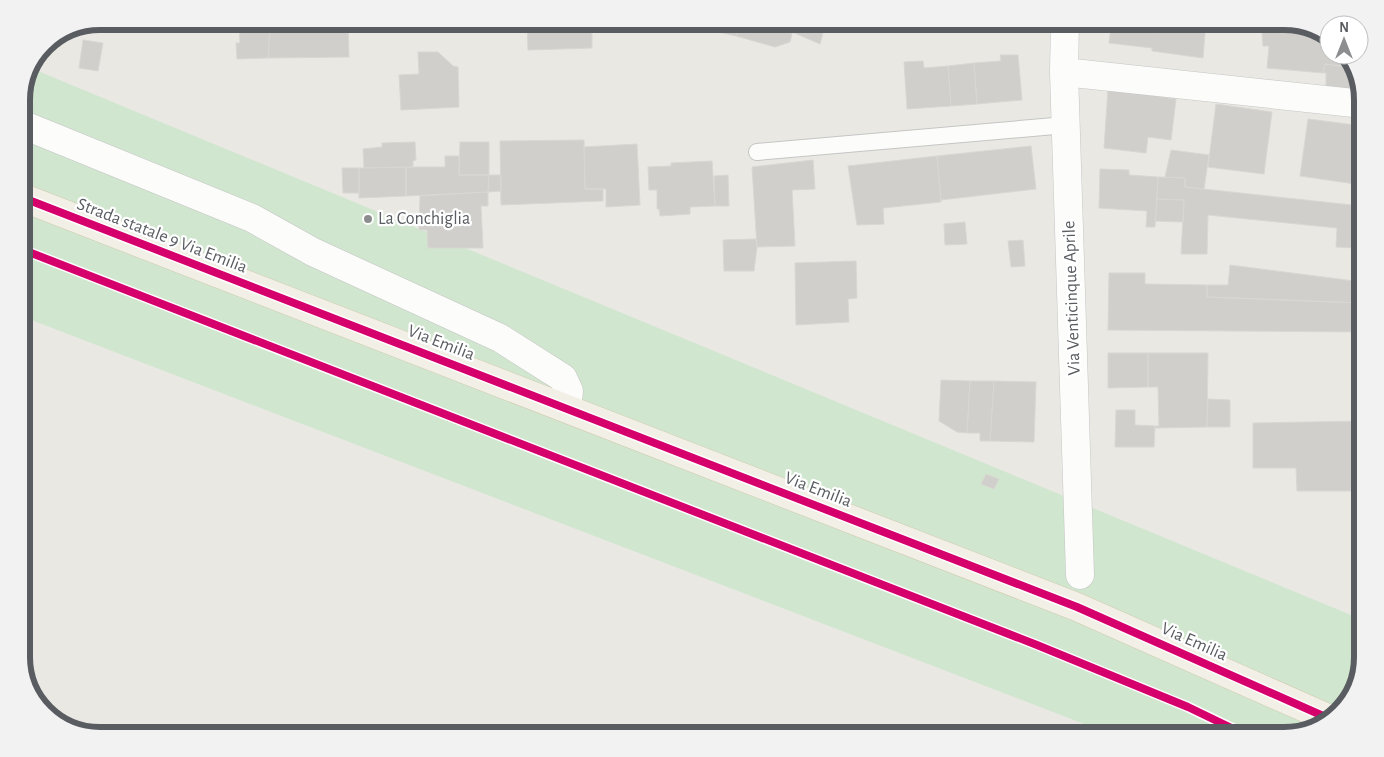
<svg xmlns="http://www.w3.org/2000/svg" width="1384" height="757" font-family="'Alegreya Sans',sans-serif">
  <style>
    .green { fill: #d0e6cf }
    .building { fill: #d0cfcc; stroke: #d8d7d2 }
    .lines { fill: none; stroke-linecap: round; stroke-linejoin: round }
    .lane-casing { stroke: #c5c5c4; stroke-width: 18 }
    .street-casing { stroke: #c5c5c4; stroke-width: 29 }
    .primary-casing { stroke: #d1cab0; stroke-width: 29 }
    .lane { stroke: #fcfcfb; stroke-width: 16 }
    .street { stroke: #fcfcfb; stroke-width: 28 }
    .primary { stroke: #f2f0e6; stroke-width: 28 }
    .cycleway-casing { stroke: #fff; stroke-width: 11 }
    .cycleway { stroke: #d6006c; stroke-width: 8 }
    .poi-dot { fill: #8b8d8e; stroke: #fff; stroke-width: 2 }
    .labels { text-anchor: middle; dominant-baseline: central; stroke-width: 4.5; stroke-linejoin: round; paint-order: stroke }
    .poi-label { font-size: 18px; fill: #595c61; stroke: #fff; text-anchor: start }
    .street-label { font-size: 18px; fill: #595c61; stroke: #fff }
    .rim { fill: none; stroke: #595c61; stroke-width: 6 }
  </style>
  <rect width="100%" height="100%" fill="#e9e8e3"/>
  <path class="green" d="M33,69l1330,551v38l-11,38 -28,29 -39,11h-173l-12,-6 -1079,-414v-221z"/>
  <path class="building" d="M314,21h34l1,36 -81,1 2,-34z
    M527,21h65v27l-64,2z
    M721,21h20l-5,15 -18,-4z
    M741,21h54l-5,21 -15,5 -39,-11z
    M795,21h31l-6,23 -28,-12z
    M1111,21h43l-1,12 -42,-7z
    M1154,21l31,5 1,-5h20l-3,37 -51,-7v-3l-43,-5 2,-17 42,7z
    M1176,21h10l-1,5 -10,-1z
    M1261,21h14v10l51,4 3,2v18h18l5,5 2,8 -29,-4 -2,9 -56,-5 2,-22h-6z
    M1275,21h9l39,11 3,3 -51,-4z
    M270,24l-2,34 -31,1 -1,-16h4l-1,-18z
    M83,40l20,3 -5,28 -19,-3z
    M418,52h20l15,14 5,1 1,40 -58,3 -2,-35 20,-1z
    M1000,55h18l4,45 -45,4 -3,-41 27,-2z
    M923,61l1,7 24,-2 3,40 -44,3 -3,-47z
    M974,63l3,41 -26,2 -3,-40z
    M1325,64l29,4 7,22 -35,-4v-13h-3z
    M1108,89l68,10 -5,41 -23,-3 -2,16 -42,-5z
    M1216,104l56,8 -8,62 -56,-7z
    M1308,119l55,7 -1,59 -62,-9z
    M584,140l1,49h18v12l-102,4 -1,-64z
    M415,142l1,18 -3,1v6l-49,1 -1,-19 19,-2v-4z
    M460,142h29v33h-30z
    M637,144l3,61 -34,2v-18h-21l-1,-42z
    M1031,146l5,43 -95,11 -4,-44z
    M1171,150l38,5 -5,34 -19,-2v-9l-20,-1z
    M445,156h14v19h30l-1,17 -82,4v-29h39z
    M937,156l4,46 -58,6 1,16 -27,1 -9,-59z
    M813,160l2,29 -23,1 3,56 -38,1 -5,-80z
    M712,161l3,45 -25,1v7l-30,2 -1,-7h-2v-19h-8l-1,-23 23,-1v-3z
    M406,167v29l-47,2v-30z
    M342,168h17v25h-16z
    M1100,169l29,1v5l29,2 -3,50h-9l1,-16 -48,-3z
    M489,175h12v16l-13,1z
    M728,175l1,31h-14l-1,-30z
    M1158,177l27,1v9l176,19 -5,42 -20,-1 1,-19 -129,-13 -1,39h-26l3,-54 -27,-1z
    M488,192v14h-7l2,42h-55l-1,-18h-8l1,-34z
    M1157,199l27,1 -1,22 -28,-1z
    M965,222l2,22 -22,1 -1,-21z
    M756,239l1,8 -3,24h-30l-1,-31z
    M1023,240l2,26 -14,1 -3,-26z
    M856,261l1,37 -9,1 1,23 -53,3 -1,-62z
    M1230,265l132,17 -1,21 -154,-6v-12h21z
    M1109,273h36v11l62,1v12l154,6v29l-253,-2z
    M1108,353h40v34l-40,1z
    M1148,353h60l-1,74 -52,1v-2h4l-1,-39h-10z
    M941,380l29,1 -3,52 -10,-1 -18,-11z
    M970,381h24l-4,60h-10v-8h-13z
    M994,381l42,1 -2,60 -44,-1z
    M1208,399l22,1v27h-23z
    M1116,410h19v15l20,1 -1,21h-39z
    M1363,421v100h-11v-30h-55l-1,-23h-43v-45z
    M986,474l13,5 -5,10 -13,-5z"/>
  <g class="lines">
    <defs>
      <path id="lane" d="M757,152l309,-27"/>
      <path id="street" d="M1065,21l-1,51 16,503
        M1064,72l299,32
        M21,124l231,94 61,34 187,86 63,40 6,13 -2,17"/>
      <path id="primary" d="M21,197l1056,410 253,112"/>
    </defs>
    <use href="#lane" class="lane-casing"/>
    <use href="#street" class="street-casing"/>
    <use href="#primary" class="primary-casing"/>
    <use href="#lane" class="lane"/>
    <use href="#street" class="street"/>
    <use href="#primary" class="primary"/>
    <defs>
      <path id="cycleway" d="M21,197l1056,410 253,112
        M21,249l1016,396 151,62 60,29"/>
    </defs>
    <use href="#cycleway" class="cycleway-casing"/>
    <use href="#cycleway" class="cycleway"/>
  </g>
  <circle class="poi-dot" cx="368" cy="219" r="5"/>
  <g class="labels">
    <g class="poi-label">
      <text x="378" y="219">La Conchiglia</text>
    </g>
    <g class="street-label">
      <text transform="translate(162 236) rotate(21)">Strada statale 9 Via Emilia</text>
      <text transform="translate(1072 298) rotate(-92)">Via Venticinque Aprile</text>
      <text transform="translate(441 343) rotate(21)">Via Emilia</text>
      <text transform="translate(818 490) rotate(21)">Via Emilia</text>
      <text transform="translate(1194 642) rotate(24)">Via Emilia</text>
    </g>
  </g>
  <path d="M0 0H1384V757H0ZM100 30H1284A70 70 0 0 1 1354 100V657A70 70 0 0 1 1284 727H100A70 70 0 0 1 30 657V100A70 70 0 0 1 100 30Z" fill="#f2f2f2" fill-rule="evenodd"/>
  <path class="rim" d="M100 30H1284A70 70 0 0 1 1354 100V657A70 70 0 0 1 1284 727H100A70 70 0 0 1 30 657V100A70 70 0 0 1 100 30Z"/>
  <g transform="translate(1344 40)"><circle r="24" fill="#ffffff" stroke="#bdbec0"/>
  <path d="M0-4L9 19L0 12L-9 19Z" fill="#8b8d8e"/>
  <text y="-8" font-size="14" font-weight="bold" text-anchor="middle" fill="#595c61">N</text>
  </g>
</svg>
